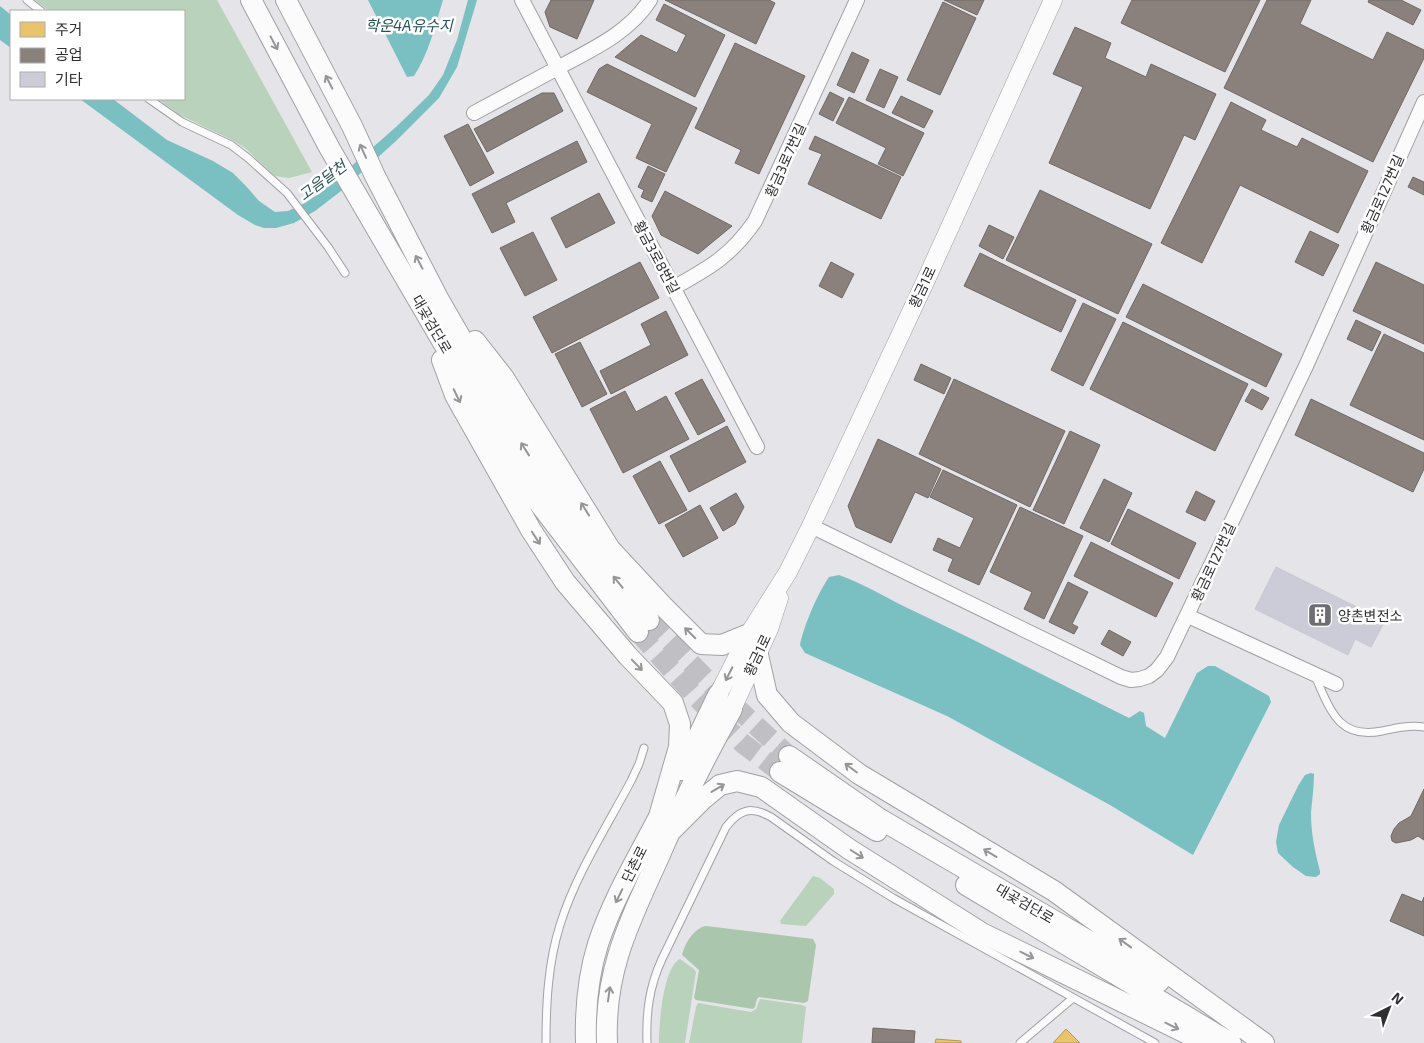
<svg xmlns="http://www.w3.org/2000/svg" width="1424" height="1043" font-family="'Exo 2','Noto Sans KR',sans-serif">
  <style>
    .green { fill: #b8d2bb }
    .forest { fill: #aac7ae }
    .water { fill: #7abfc1 }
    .homes { fill: #e9c46a; stroke: #b19759 }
    .industry { fill: #8a817c; stroke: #6f6866 }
    .building { fill: #ccccd8; stroke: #c8c8cc }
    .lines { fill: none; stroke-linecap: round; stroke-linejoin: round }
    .secondary-tunnel { stroke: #c0c0c4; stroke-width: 20; stroke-dasharray: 20 10; stroke-linecap: butt }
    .service-casing { stroke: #a1a1a5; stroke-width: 9 }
    .minor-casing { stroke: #a1a1a5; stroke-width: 16 }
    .tertiary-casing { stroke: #a1a1a5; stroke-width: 19 }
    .secondary-casing { stroke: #a1a1a5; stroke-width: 22 }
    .service { stroke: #fbfbfc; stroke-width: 7 }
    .minor { stroke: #fbfbfc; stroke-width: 14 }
    .tertiary { stroke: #fbfbfc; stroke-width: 18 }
    .secondary { stroke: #fbfbfc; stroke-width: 20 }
    .oneway { stroke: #959597 }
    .labels { text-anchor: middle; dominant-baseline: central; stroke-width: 5; stroke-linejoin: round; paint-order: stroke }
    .street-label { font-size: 14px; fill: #2f2f32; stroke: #fff }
    .poi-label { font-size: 14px; fill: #2f2f32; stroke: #fff; text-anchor: start }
    .water-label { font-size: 15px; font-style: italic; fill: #265252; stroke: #fff }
  </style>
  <rect width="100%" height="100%" fill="#e4e4e9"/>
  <path class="green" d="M35,0h182l95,172 -23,6 -14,-2 -30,-28 -13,-8 -52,-25 -22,-16h26v-88h-135z
    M813,876l7,2 14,11v5l-28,32 -25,-2 -1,-3z
    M680,959l14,10 2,3 -11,71h-26c0,-18 4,-76 21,-84z
    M760,999l42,6 4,2 -4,36h-113l7,-36 2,-4 53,9 5,-3z"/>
  <path class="forest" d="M706,926l107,13 3,6 -8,56 -4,2 -45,-6 -2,2 -2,8 -2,2 -57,-9 -2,-2 5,-28 -17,-15c3,-12 12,-27 24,-29z"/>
  <path class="water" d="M368,0h75c-8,26 -14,53 -29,76l-7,1z
    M468,0h9l-20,67 -18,31 -42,42 -56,51 -26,20 -21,12 -18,5h-12l-9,-3 -17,-10 -158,-116h33l54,41 46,21 20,12 12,12 14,16 16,11 13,-1 17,-8 18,-12 73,-64 33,-32 14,-20 14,-35z
    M0,6l11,9v33l-11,-8z
    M839,575c28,10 52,26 79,38 71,34 141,70 211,105l11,-7 4,2 2,13 19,12 32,-65 11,-7h7l54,30 2,6 -78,153 -83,-50 -163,-89 -142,-63 -5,-8c4,-20 18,-52 29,-68z
    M1311,773l3,1c0,13 -2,26 -3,39 0,21 4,39 9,58v3l-4,3 -10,-1 -13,-9 -15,-14 -2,-11 3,-17 19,-39 7,-11z"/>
  <path class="homes" d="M1066,1029l14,14h-27z
    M936,1039l25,2v2h-26z"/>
  <path class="industry" d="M551,0h43l-17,39 -27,-12 -5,-15z
    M665,0h104l6,3 -19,41z
    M944,0h40l-7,15z
    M1132,0h128l-35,72 -104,-49z
    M1267,0h44l-11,24 73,36 14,-28 37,18v8l-51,104 -149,-74z
    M1369,0h32l20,10 -8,15 -45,-23z
    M943,2l33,16 -36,77 -33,-15z
    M664,4l61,31 -30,62 -80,-40 26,-22 36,18 9,-18 -30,-15z
    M1075,27l36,16 -6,15 41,19 5,-13 65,30 -21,46 -11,-5 -34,74 -101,-46 34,-76 -30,-13z
    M735,43l70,33 -46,98 -24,-11 6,-13 -46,-22z
    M852,52l17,8 -15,33 -17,-8z
    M607,64l90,44 -31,64 -30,-14 16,-34 -65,-32 12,-23z
    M880,69l18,8 -14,31 -18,-8z
    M830,92l14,7 -11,22 -14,-7z
    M542,93h12l9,18 -76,41 -13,-23z
    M901,96l32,15 -9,17 -32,-15z
    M849,97l75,36 -21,43 -25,-12 8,-16 -50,-25z
    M1231,102l35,18 -5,10 36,17 5,-9 66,33 -30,62 -98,-48 -38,78 -41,-20z
    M468,124l26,49 -24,13 -26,-50z
    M815,136l86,41 -20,42 -73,-35 14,-30 -13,-5z
    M577,141l10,21 -81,41 9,19 -23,11 -20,-39z
    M648,166l17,8 -13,28 -11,-5 3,-7 -6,-3z
    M1413,177l11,5v13l-16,-8z
    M1040,190l112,54 -34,70 -112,-54z
    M665,191l67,35 -34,28 -37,-19 -9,-19z
    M599,193l16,30 -49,25 -15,-30z
    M989,225l25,12 -11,22 -24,-13z
    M1310,231l29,14 -16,31 -28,-14z
    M533,232l24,48 -32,16 -25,-48z
    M980,253l96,47 -15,32 -97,-46z
    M640,262l19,36 -107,55 -19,-36z
    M831,262l23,12 -12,24 -23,-12z
    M1376,262l48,23v59l-71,-33z
    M1143,284l139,70 -16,33 -140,-70z
    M1083,303l33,16 -33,67 -32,-16z
    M666,311l22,44 -77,39 -11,-23 51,-26 -10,-21z
    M1356,320l25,12 -9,19 -25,-12z
    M1123,322l125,62 -33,67 -125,-62z
    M1384,334l40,19v87l-74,-35z
    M580,342l27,52 -25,13 -27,-53z
    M921,364l30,14 -7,16 -30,-14z
    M702,379l23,42 -27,14 -23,-42z
    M954,379l111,52 -35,76 -111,-53z
    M1252,389l17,9 -7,12 -17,-9z
    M625,391l11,21 30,-16 23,43 -66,34 -33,-64z
    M1311,399l113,54v16l-11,23 -118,-57z
    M727,426l19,36 -57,30 -19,-36z
    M1070,431l30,14 -36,79 -31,-14z
    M878,439l63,30 -13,29 -13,-6 -24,51 -35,-16 -8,-21z
    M660,461l27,49 -28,14 -26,-48z
    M943,470l74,35 -38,80 -31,-14 5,-12 -20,-9 5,-12 22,10 14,-30 -44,-21z
    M1104,479l28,14 -23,49 -29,-14z
    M1196,491l19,10 -10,20 -19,-9z
    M736,493l8,14 -9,17 -12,7 -13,-23z
    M700,505l18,33 -35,19 -18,-32z
    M1020,507l63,29 -39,83 -20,-10 8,-17 -42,-20z
    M1128,509l68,34 -17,36 -68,-35z
    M1091,542l82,41 -17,34 -82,-41z
    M1068,582l20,10 -16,32 6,3 -4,7 -25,-12z
    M1109,630l22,12 -8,14 -22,-12z
    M1424,789v51l-6,-4 -7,4 -15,3 -4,-2 -1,-5 3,-7 5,-6 12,-7z
    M1402,894l20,8 2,-5v39l-34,-15z
    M873,1028l42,3 -1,12h-42z"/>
  <path class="building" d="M1276,567l109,54 -14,26 -16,-8 -7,16 -93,-46z"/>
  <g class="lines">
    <path class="secondary-tunnel" d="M649,620l63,65 77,71
      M638,632l58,65 45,45 39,30"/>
    <defs>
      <path id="service" d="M27,0l14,11
        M149,99l33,23 49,23 17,13 39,35 41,54 17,26
        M1315,676c15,33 23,64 67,55 14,-3 27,-6 42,-4
        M546,1043c0,-39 2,-80 14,-118 16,-51 46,-97 71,-144l8,-17 5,-16
        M647,1043c-1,-30 2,-56 15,-84l64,-132c14,-18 25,-21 45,-10l62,44 60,37 262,145
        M1020,1043l53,-45"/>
      <path id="minor" d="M522,0l235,447
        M474,113c26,-14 52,-28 78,-42 34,-19 76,-36 98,-71
        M673,288c36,-20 58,-32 82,-67l102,-221
        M811,526l310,151 10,3 9,-1 9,-3 8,-6 10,-13 139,-291 118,-264
        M1188,616l148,68"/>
      <path id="tertiary" d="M718,695l31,-61 39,-62 23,-46 114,-244 128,-282
        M732,709l37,-80 10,-31"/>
      <path id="secondary" d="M251,0l79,149 199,341 109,142
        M286,0l66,126 23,50 64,124 86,149 88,128 36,43
        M475,341l29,37 106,171 53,57 38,38 21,1 27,-11
        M442,360l13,35 76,135 34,52 63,74 45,47 7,21 -1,23 -19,66
        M758,655l9,40 24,28 68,51 195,117 210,152
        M789,756l91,63 279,163
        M682,770l36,-75
        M780,772l97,59
        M669,833l34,-34 17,-14 17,-4 24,6 88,62 133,84 224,110
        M966,885l265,158
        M586,1043c-1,-33 2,-67 12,-99 16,-49 45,-95 68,-141
        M607,1043c-3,-72 22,-120 51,-184 22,-51 47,-102 74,-150"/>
    </defs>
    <use href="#service" class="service-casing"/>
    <use href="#minor" class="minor-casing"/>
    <use href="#tertiary" class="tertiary-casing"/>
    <use href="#secondary" class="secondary-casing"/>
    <use href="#service" class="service"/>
    <use href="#minor" class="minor"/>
    <use href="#tertiary" class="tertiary"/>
    <use href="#secondary" class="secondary"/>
  </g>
  <defs><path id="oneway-shaft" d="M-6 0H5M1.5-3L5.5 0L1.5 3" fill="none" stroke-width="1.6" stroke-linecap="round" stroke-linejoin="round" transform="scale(1.25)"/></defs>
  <g class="oneway">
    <use href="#oneway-shaft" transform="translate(274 43) rotate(62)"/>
    <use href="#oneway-shaft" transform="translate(329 82) rotate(-117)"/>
    <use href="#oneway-shaft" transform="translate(363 151) rotate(-114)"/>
    <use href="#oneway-shaft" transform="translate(419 262) rotate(-118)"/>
    <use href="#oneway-shaft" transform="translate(457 396) rotate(64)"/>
    <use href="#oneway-shaft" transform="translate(525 449) rotate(-122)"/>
    <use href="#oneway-shaft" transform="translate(585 509) rotate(-122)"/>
    <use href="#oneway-shaft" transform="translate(536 538) rotate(57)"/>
    <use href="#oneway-shaft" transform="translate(618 582) rotate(-129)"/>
    <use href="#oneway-shaft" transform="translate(690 633) rotate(-135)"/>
    <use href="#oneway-shaft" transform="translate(637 665) rotate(46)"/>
    <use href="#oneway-shaft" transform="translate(729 674) rotate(117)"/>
    <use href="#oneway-shaft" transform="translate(851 768) rotate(-143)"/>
    <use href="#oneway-shaft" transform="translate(718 788) rotate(-31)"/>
    <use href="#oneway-shaft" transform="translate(990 853) rotate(-149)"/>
    <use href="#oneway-shaft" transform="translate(857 854) rotate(32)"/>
    <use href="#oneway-shaft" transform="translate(619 896) rotate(116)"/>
    <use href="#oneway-shaft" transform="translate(1125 943) rotate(-144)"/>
    <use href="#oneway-shaft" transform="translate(1027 955) rotate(26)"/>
    <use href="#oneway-shaft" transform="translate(609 994) rotate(-82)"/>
    <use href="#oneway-shaft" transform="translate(1172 1026) rotate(26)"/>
  </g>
  <defs>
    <symbol id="building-square" viewBox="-11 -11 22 22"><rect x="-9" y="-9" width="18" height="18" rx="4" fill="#6e6e72" stroke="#fff"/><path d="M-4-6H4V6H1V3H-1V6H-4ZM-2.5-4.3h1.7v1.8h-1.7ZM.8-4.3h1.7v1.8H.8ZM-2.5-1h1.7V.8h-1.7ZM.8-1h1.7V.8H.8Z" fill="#fff"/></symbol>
  </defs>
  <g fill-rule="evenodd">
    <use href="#building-square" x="1306" y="601" width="28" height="28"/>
  </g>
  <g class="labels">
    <g class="street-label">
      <text transform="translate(785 160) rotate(-66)">황금3로7번길</text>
      <text transform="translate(1382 194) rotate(-66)">황금로127번길</text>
      <text transform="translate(657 257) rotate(62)">황금3로8번길</text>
      <text transform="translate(922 287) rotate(-65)">황금1로</text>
      <text transform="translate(432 324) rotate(60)">대곶검단로</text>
      <text transform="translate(1213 562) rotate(-65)">황금로127번길</text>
      <text transform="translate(757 655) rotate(-65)">황금1로</text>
      <text transform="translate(634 864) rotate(-63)">단촌로</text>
      <text transform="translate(1025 903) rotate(30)">대곶검단로</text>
    </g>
    <g class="poi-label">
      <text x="1338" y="615">양촌변전소</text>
    </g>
    <g class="water-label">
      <text x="409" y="25">학운4A유수지</text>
      <text transform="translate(322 180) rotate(-37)">고음달천</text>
    </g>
  </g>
  <rect x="10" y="10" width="175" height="90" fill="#ffffff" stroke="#acacad"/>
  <rect x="20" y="22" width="25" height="15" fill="#e9c46a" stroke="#acacad"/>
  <text x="55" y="35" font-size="15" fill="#2f2f32">주거</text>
  <rect x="20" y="48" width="25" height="15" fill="#8a817c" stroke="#acacad"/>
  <text x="55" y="60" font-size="15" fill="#2f2f32">공업</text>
  <rect x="20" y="72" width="25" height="15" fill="#ccccd8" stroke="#acacad"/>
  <text x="55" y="85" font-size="15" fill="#2f2f32">기타</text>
  <g transform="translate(1389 1008) rotate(42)" stroke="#ffffff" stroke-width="4" paint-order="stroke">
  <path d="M0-4L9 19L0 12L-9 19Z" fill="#2f2f32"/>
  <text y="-8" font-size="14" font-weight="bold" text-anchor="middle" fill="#2f2f32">N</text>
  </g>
</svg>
